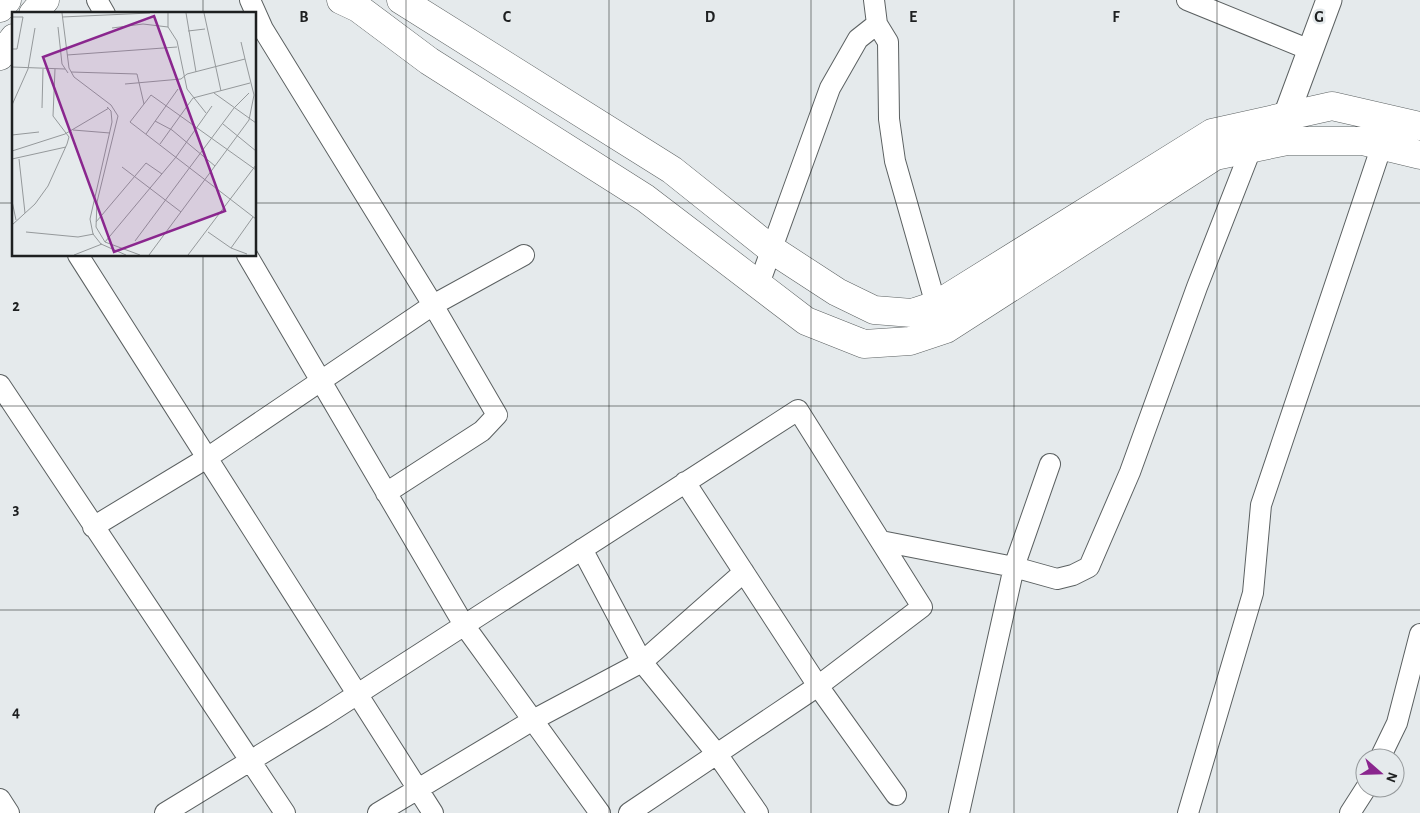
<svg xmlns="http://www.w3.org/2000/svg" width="1420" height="813" font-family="'Alegreya Sans',sans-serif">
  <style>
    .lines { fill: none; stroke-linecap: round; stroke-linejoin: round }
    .minor-casing { stroke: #5b6061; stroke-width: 22 }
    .tertiary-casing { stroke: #5b6061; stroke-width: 27 }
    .trunk-casing { stroke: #5b6061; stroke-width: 29 }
    .minor { stroke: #fff; stroke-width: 20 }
    .tertiary { stroke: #fff; stroke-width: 25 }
    .trunk { stroke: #fff; stroke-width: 28 }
    .grid { fill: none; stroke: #1e2021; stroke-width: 1; stroke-opacity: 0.55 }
    .inset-road { fill: none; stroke: #95999b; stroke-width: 1 }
    .view { fill: #8a268e; fill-opacity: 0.15; stroke: #8a268e; stroke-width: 2.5 }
    .inset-edge { fill: none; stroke: #1e2021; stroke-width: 2.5 }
    .grid-label { font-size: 16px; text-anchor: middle; font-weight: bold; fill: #1e2021; stroke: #e5eaec; stroke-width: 5; stroke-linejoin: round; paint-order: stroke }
  </style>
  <rect width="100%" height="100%" fill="#e5eaec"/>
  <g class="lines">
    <defs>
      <path id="minor" d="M97,0l8,14
        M250,0l13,29 170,276 64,110 -15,16 -96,62
        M874,0l3,24 11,18 1,77 6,42 41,144
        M1187,0l123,50
        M78,255l355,558
        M247,255l217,370 136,188
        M759,284l71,-196 28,-49 19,-15
        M0,385l285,428
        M685,482l133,204 78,109
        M93,527l114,-69 226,-153 91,-50
        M881,541l133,26 43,12 16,-4 16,-8 41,-95 67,-185 54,-138
        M582,549l60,113 75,92 41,59
        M1380,758l17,-35 23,-89
        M0,799l9,14
        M165,813l157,-96 476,-307 124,197 -104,79 -189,127
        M378,813l155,-93 109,-58 102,-90
        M959,813l55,-246 36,-103
        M1188,813l65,-220 8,-88 121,-360
        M1350,813l16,-25"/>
      <path id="tertiary" d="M1286,116l43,-116"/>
      <path id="trunk" d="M341,0l17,8 71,53 216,137 161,123 58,23 46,-3 36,-12 269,-173 72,-15h75l58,14
        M401,0l271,170 99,79 66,43 37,18 38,3 24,-8 276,-172 120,-27 88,20
        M0,8l7,-8
        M33,14l12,-14
        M0,56l14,-18"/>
    </defs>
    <use href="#minor" class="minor-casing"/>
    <use href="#tertiary" class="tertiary-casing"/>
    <use href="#trunk" class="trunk-casing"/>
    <use href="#minor" class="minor"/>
    <use href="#tertiary" class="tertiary"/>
    <use href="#trunk" class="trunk"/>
  </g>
  <path class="grid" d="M203,0v14M406,0v813M609,0v813M811,0v813M1014,0v813M1217,0v813M0,203h14M255,203h1165M203,255v558M0,406h1420M0,610h1420"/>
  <g transform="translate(12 12)">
    <rect width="244" height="244" fill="#e5eaec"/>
    <path class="inset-road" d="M50,1l7,55 5,9 37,28 7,11 -21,86 -1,25 9,15 35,13M156,1v14l9,14 10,48 19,24M174,1l10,59M192,1l17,78M0,5h11l-6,32h-5M50,5l88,-4M46,15l4,37 6,9M100,16l31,-4 25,3M176,19l17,-2M229,30l4,17M55,43l110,-8M0,55l53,2M59,60l66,2 7,30M113,72l56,-5 6,-5 58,-15 9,36 -5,25 -100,135M202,81l42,30M0,93l16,-36 7,-41M95,95l4,4 1,11 -22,97 3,15 8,10 25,11M30,96l1,-39M143,109l17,9 43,36M211,112l33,27M61,118l37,3M134,122l32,-45M0,123l27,-3M148,132l33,-46 57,-15M0,139l53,-17 44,-26M0,147l54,-12M7,147l6,54M110,155l59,45M244,158l-105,-75 -21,27 126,97M0,189l4,19M84,210l50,-59 16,11M0,213l23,-21 13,-18 19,-42 2,-7 -16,-21 2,-47M14,220l52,5 16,-3M196,220l23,16 16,6M123,229l99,-133 15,-15M93,230l71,-85 36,-51M219,236l22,-31M62,243l28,-11M176,243l68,-90"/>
    <path class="view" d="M142,4l71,195 -111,41 -71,-195z"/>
    <rect width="244" height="244" class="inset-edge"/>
  </g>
  <g class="grid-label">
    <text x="304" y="22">B</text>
    <text x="507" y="22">C</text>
    <text x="710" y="22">D</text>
    <text x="913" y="22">E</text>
    <text x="1116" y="22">F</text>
    <text x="1319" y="22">G</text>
    <text x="16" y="311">2</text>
    <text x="16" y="514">3</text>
    <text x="16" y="717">4</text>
  </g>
  <g transform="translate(1380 773) rotate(110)"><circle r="24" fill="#e5eaec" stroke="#95999b"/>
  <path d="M0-4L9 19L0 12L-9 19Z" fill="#8a268e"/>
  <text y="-8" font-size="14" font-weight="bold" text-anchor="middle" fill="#1e2021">N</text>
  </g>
</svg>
